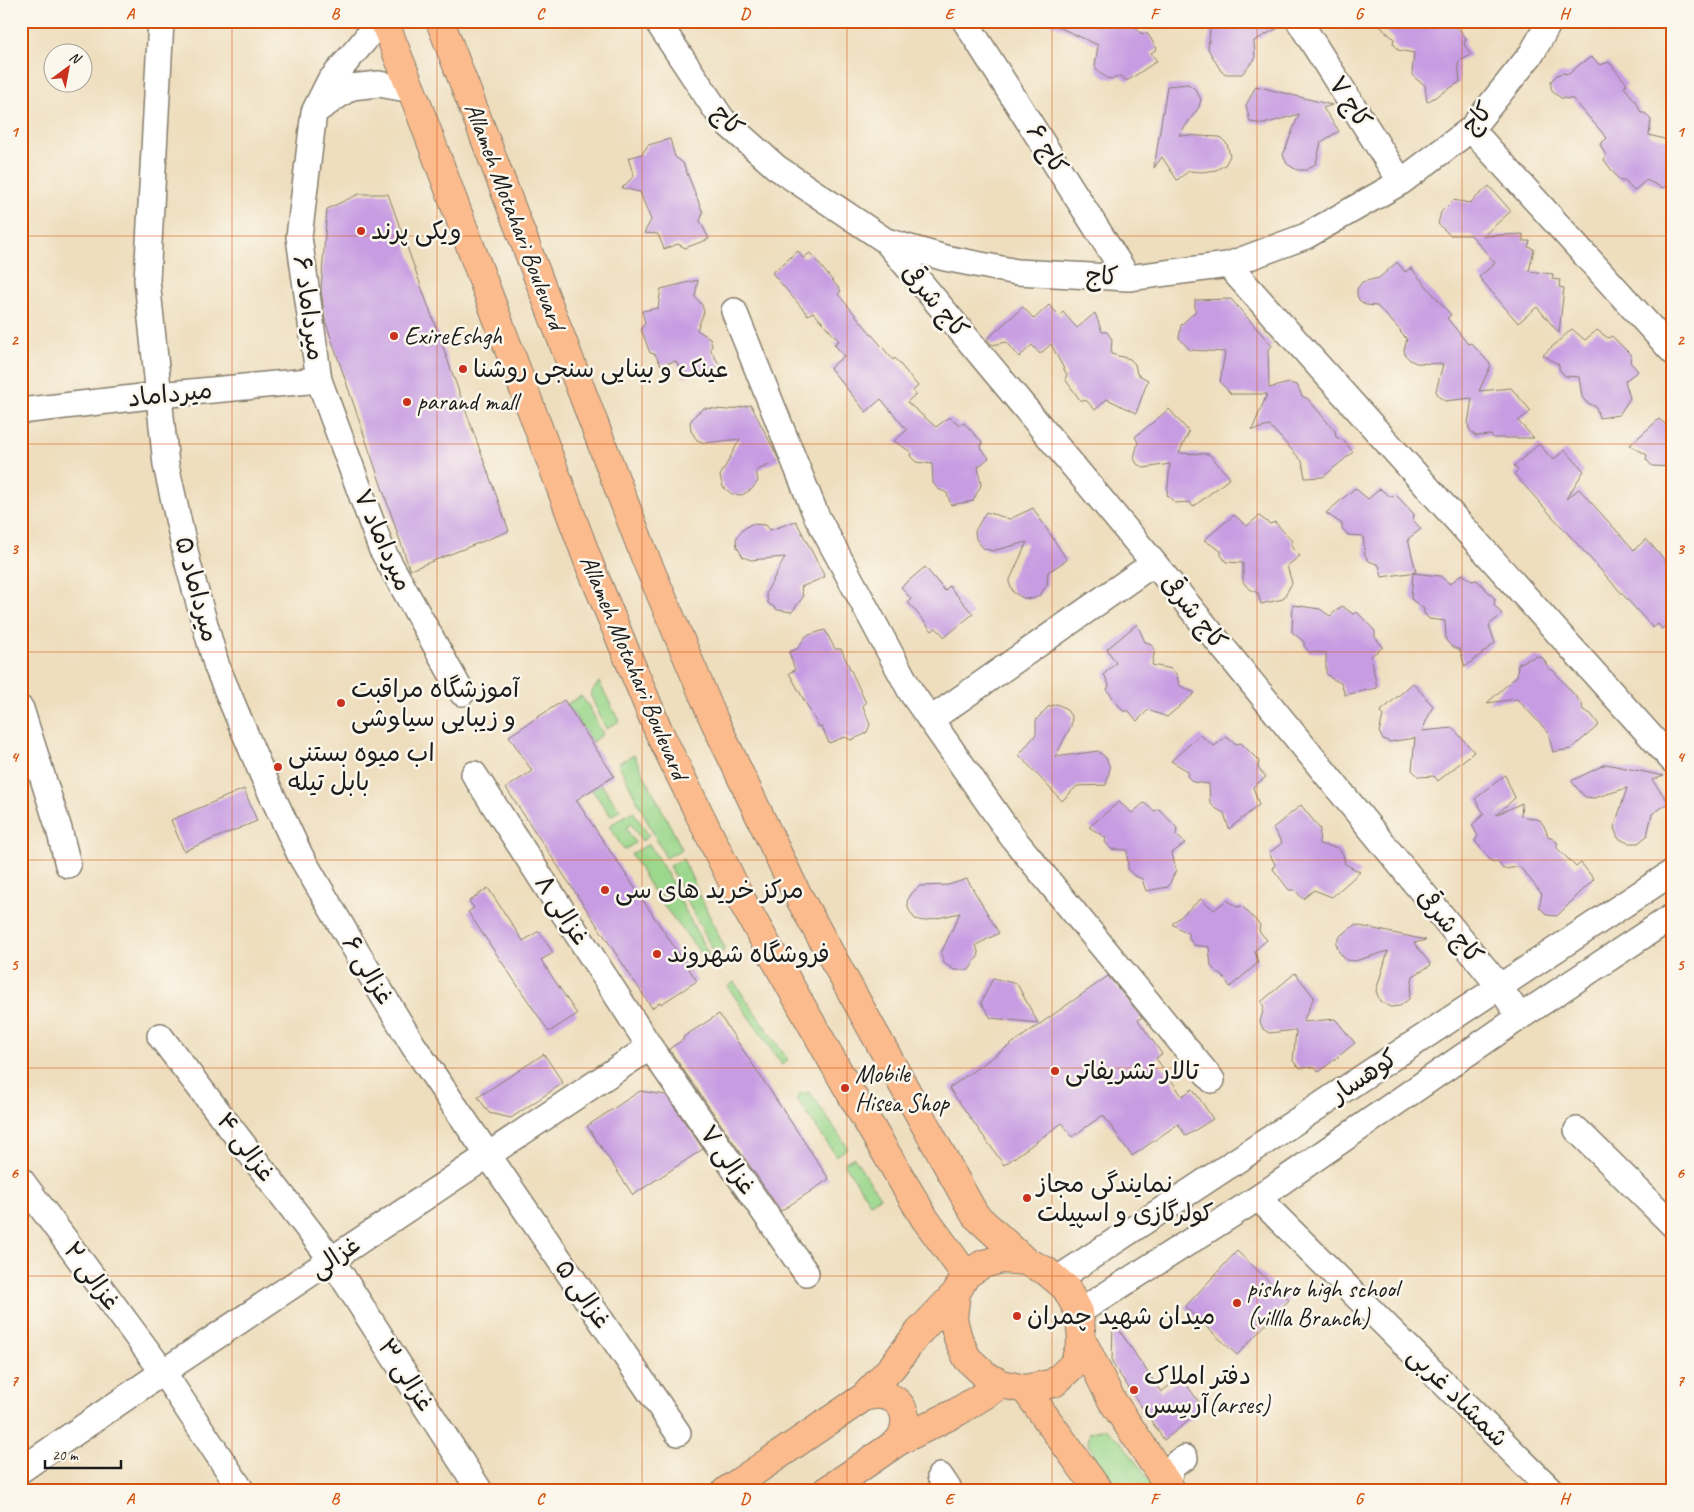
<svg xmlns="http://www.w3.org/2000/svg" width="1694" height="1512" font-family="Caveat,'Playpen Sans Arabic',sans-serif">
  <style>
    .green { fill: #9bd78c; stroke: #5c7a54 }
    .building { fill: #c79ce2 }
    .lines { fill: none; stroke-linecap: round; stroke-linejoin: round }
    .minor-casing { stroke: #857d6d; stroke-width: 28 }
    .major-casing { stroke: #857d6d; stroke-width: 30 }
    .minor { stroke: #fff; stroke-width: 25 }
    .major { stroke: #fbbb8c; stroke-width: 28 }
    .grid { fill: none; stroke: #d4530e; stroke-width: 1; stroke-opacity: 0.55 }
    .poi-dot { fill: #c8321e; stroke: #fbf7ec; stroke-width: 2 }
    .labels { text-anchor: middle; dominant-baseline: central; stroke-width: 5; stroke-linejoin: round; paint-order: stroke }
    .street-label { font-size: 25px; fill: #1c1c1c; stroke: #fbf7ec }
    .poi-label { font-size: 25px; fill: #1c1c1c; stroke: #fbf7ec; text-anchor: start }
    .neatline { fill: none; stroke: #d4530e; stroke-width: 2 }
    .grid-label { font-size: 16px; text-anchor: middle; font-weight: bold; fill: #d4530e }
  </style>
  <rect width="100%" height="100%" fill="#fbf7ec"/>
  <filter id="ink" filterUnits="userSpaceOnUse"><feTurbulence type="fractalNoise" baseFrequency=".02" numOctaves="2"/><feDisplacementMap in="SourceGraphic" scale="10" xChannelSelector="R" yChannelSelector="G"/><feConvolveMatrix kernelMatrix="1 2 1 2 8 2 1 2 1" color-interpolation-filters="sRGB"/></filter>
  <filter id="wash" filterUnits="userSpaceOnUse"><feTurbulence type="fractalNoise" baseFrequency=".0096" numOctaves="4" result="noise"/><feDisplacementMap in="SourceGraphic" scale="20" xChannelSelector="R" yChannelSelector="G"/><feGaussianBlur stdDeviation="1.12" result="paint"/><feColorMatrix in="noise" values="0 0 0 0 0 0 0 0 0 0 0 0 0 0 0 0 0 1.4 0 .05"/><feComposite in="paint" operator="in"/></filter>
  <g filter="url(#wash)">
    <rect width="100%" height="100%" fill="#eedebe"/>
    <path class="green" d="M599,682l20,39 -13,8 -16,-35z
      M581,696l7,9 15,29 -11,8 -25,-38z
      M634,755l48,94 -16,9 -48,-95z
      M601,784l19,26 -9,6 -19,-26z
      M633,811l16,25 -7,5 -11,-17 -5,4 9,15 -11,7 -15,-24z
      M649,844l26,43 -18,11 -26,-44z
      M683,859l41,88 -1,5 -7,4 -47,-90z
      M675,891l35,66 -3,4 -47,-60z
      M734,982l54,78 -6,5 -54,-78z
      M810,1092l38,56 -12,8 -39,-57 2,-5z
      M854,1157l26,40 -10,6 -26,-40z
      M1106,1429l16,14 35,48h-39l-30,-47 2,-12z"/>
    <g id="blocks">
      <path class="building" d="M1045,21h87l8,12 8,1 9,15 -6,4 6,8 -30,20 -6,-5 -9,3 -5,-1 -10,-7 -2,-5 3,-21z
        M1211,21h74v3l-31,17 1,18 -13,15h-16l-5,-3 -13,-22z
        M1374,21h79l13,17 -2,6 7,11 -13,7 2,20 -33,20 -2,-17 -9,-6 -4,-6 2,-20 -16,-3 -5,-7 1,-4z
        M1591,57l9,8 9,-3 18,22 -3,3 13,16 4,10h4l6,7 -2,15 19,5 5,6v34l-10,8 -17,-8 -12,11 -9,-10h-5l-16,-21 2,-4 -6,-12 7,-6 -34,-39 -12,-1 -7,-5 -3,-5v-7l6,-6 5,-2 7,1 10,-9z
        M1188,84l7,5 6,10 -2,8 -20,28 41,2 7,7 3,12 -5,9 -9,5 -14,2 -13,-1 -12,9 -15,-23 -8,11 13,-82z
        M1256,86l76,19 -9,3 16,23 -18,11 -5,21 -9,7h-10l-10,-6 -4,-9 16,-41 -35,10 -14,-2 -4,-17z
        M670,139l5,18 8,6 20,50 -3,8 9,18 -24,9 -7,-4 -14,5 -6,-15 -14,-1 7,-13 -11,-28 -18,-4 12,-12 -6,-18 14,-4 6,-9z
        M1489,186l22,25 -28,25 40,-2v7h7l-2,6 6,2 -5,22 24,3 -1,5 8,1 -1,7 5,1 -5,45 -22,-26 -19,16 -39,-46 16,-14 -24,-28h-21l-12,-11 3,-12 12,-12 17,3z
        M359,194h29l121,337 -99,39 -85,-250 -4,-31 6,-80z
        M798,251l5,7 7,-5 31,38 -3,3 55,66 2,-2 23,28 -5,5 3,3 -9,8 29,25 13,-10 11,8 4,-2 18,19 -1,6 8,10 -11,9 3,18 -8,16 -22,4 -4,-12 -9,-4 -5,-6 -1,-19 -16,-2 -6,-6 1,-4 -17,-11 13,-11 -26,-31 -15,13 -36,-44 14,-12 -10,-12 5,-3 -26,-29 -5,3 -36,-42z
        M1397,262l8,10 6,-4 40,47 -4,3 21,26 3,-1 20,22 -12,26 32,-3 20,23 -13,10 16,17h-41l-2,-3 -15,1 -4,-3 -3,-4 -1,-5 4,-26 -27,3 -6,-4 -3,-6 7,-27 -27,-1 -6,-3 -5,-5 -1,-5 3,-11 -7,-7 1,-1 -24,-25 -11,-1 -7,-5 -2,-5v-6l5,-7 17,-4z
        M698,280l-3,17 7,8 2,7 -7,18 13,8 2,8 -2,3 11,18 -37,10 -8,-16 -15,4 -6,-11 -5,-1 -9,-24 4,-6 -3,-12 16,-3 3,-19z
        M1231,299l41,47 -4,3 1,39 20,-5 8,2 5,11 6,3 27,32 1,6 8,4 9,11 -30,25 -18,1 -3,-17 -32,-35 -18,4 15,-36h-36l-11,-12 5,-30 -35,-2 -11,-12 2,-13 14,-13v-12z
        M1049,305l11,11 3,-4 14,16 18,-15 7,19h5l5,7 -1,15 19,5 5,5 2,10 11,6 -12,33 -29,-14 -12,11 -8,-9 -7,-1 -15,-21 2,-4 -16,-31 -11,10 -8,-9 -13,12 -12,-15 -15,3 -5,-6 36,-32 11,12z
        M1572,329l13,11 12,-10 11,8 4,-2 19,19 -1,7 8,9 -13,10 5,17 -11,17 -20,3 -3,-11 -10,-5 -4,-5 -3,-20 -14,-1 -6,-7v-4l-16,-10z
        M751,405l28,55 -23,11 2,10 -6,8 -10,6 -10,-1 -9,-7 -3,-11 20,-37 -35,4 -8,-3 -6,-9 -1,-9 6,-8 8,-6 24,2z
        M1169,409l20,23 -10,21 30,1 21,24 -37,29 -3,-5 -15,1 -8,-8 3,-31 -26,4 -7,-4 -3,-6 4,-16 -3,-5z
        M1659,419l14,11v37l-21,-1 -6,-7 1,-4 -17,-10z
        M1539,444l14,16 12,-10 19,21 -18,28 13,-10 55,61 12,-11 27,30v50l-11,10 -4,-5 -5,4 -139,-154 4,-4 -4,-4z
        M1355,488l13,11 12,-10 11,8 5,-2 18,19 -1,6 8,9 -13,10 8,33 -34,5 -3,-12 -10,-4 -4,-6 -2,-19 -15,-1 -6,-7v-4l-16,-11z
        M1033,508l34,52 -19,12 -1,13 -7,10 -7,4 -10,-1 -10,-6 -4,-10 18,-40 -35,9 -9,-3 -7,-9 -1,-8 11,-19 24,7z
        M1234,515l13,11 12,-10 11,8 5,-2 17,19v7l8,8 -13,10 5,17 -9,16 -22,5 -3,-11 -10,-5 -5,-6v-19l-17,-1 -5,-7v-4l-17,-11z
        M796,521l29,56 -24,10 2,10 -11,15 -14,-2 -10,-7 -2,-10 19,-36 -34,3 -8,-3 -6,-10 -1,-8 5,-8 10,-7 15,1 4,5z
        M925,567l20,24 4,-5 24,28 -28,23 -9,-9 -4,3 -24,-29 3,-3 -10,-12z
        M1413,573l27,3 10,8 12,-10 10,7 5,-1 18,19 -1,6 8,9 -13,11 6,18 -30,24 -5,-17 -9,-4 -5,-6 -1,-19 -16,-2 -5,-6v-4l-13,-10z
        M1293,605l27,4 10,7 12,-10 11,8 4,-2 18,19v6l8,10 -12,9 6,32 -32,7 -4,-12 -10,-5 -5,-5v-20l-17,-1 -5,-6v-4l-12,-10z
        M1137,624l8,18 4,1 6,6 -3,16 20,4 5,6 2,10 16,8 -28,24 -19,-7 -11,11 -8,-10h-6l-16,-21 2,-5 -5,-11 12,-11 -9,-14z
        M825,630l10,19h6l25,54 -3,3 7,19 -3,7 -4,3 -12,5 -6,-3 -16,6 -7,-16h-3l-30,-54 6,-3 -6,-18 8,-3 9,-13z
        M1536,656l7,2 6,11 5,2 28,33 1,6 8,4 8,11 -28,24 -18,3 -5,-20 -31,-33 -30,4 30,-27 1,-12z
        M1413,683l20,23 -11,25 31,-3 21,24 -36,29 -4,-5 -15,1 -7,-7 3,-32 -26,4 -7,-4 -3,-6 4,-16 -3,-4z
        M564,700l50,76 -38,24 121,181 -36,23 -1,-2 -8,6 -146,-220 26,-17 -23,-35z
        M1057,704l8,4 7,9 -1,9 -16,31 43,-6 8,7 4,10 -4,17 -29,1 -15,15 -43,-46 17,-21v-14l12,-13z
        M1200,735l14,11 12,-9 10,7 5,-1 18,18 -1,7 8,9 -13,10 6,18 -30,24 -5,-16 -9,-5 -5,-5 -1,-19 -16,-2 -6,-6 1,-5 -17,-10z
        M1606,764l58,12 -12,4 17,23 -17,11 -5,22 -9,7h-10l-10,-5 -4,-10 13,-40 -33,10 -9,-1 -14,-16z
        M1505,775l10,23 -19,17 26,-12 -1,13 19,4 4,6 4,10 9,6v6l19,19 5,-4 13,16 -37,37 -10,-1 -8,-8 3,-13 -22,-27 -17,2 -5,-7 -7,-1 -16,-20 3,-5 -6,-11 12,-11 -9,-15z
        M244,789l13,32 -73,30 -13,-31z
        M1119,802l13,11 12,-10 10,8 5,-2 18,19 -1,7 9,8 -13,10 4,17 -8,17 -22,4 -4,-12 -9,-4 -5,-6 -1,-19 -16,-1 -6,-7 1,-4 -17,-11z
        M1301,805l19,24 -1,15 19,4 5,6 2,10 15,8 -28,25 -18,-7 -11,9 -8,-9h-6l-16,-21 2,-5 -6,-11 13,-10 -9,-15z
        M967,879l32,54 -23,12 3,10 -10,15h-15l-10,-7 -3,-10 19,-40 -36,8 -9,-2 -6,-9 -2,-9 5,-8 8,-7 28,-1z
        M488,888l35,53 16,-10 14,22 -12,7 36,54 -28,18 -81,-120 6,-4 -5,-7z
        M1201,899l13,11 13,-10 10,7 5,-1 18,19 -1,6 8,9 -12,10 3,13 -28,24 -8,-12 -6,-3 -5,-6 -2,-19 -15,-2 -5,-6v-5l-17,-10z
        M1355,925l71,15 -12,3 17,22 -18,11 -4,23 -9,7 -10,1 -10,-6 -4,-10 12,-40 -33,10 -9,-1 -7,-8 -3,-9 5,-8z
        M1295,973l19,24 -11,25 32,-3 20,24 -36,29 -4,-5 -15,1 -7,-7 3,-31 -27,3 -6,-4 -3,-7 4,-15 -3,-5z
        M1108,976l34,41 -4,3 24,34 -6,4 26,38 11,-7 20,30 -27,17 -8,-12 -46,32 -29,-41 -31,22 -10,-14 -58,42 -55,-77z
        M993,978l24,6 21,39 -47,-5 -10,-15z
        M719,1014l110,165 -48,32 -112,-162 15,-10 -1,-2z
        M544,1054l19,29 -52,35 -22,-5 -11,-16z
        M640,1091l26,4 37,54 -70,46 -46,-69z
        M1237,1251l52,49 -52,55 -52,-48z
        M1113,1321l48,71 20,-15 23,32 -40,31 -52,-77z"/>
    </g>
  </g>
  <g filter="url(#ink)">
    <use href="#blocks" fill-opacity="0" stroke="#857d6d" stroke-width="1"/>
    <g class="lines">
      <defs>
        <path id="minor" d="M161,21l-14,259 19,185 22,99 29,103 46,109 37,79 58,99 55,91 265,388
          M378,21l-14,20 -35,41 -15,30 -15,125 20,143 62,168 81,145
          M657,21l65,98 54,48 110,74 59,17 72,14 111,6 100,-13 78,-29 95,-54 70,-53 61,-76 18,-32
          M965,21l163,257
          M1299,21l102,161
          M316,111l35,-24 28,-3 33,6
          M1471,129l202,223
          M886,241l268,322 345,423 21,31
          M1228,265l445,496
          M734,311l82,204 95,177 102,146 199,242
          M21,411l138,-16 160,-15
          M21,709l38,120 9,36
          M930,720l224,-157
          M474,774l176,273 156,226
          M160,1036l171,223 149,232
          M1577,1130l96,95
          M21,1180l142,192 79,119
          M1258,1198l294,293
          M1056,1280l617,-408
          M1079,1312l179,-114 262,-181 153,-101
          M21,1470l142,-98 487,-325
          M940,1476l10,15
          M1168,1485c1,-14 4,-21 17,-27"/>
        <path id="major" d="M384,21l33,83 173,462 69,166 82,167 113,200 71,120 41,56
          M440,21l205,536 69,163 81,170 180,325 50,46
          M1002,1259l23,2 21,10 20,17 13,24 3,28 -8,24 -20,19 -29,6 -23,-5 -17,-9 -18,-17 -9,-20 -5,-19 3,-26 10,-18 17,-11z
          M1082,1340l29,59 61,92
          M1025,1389l74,102
          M864,1397c32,-10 52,16 35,44
          M726,1491l138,-94 28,-30 27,-35 37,-39
          M826,1491l73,-50 58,-29 45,-28"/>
      </defs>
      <use href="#minor" class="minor-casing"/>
      <use href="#major" class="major-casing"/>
      <use href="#minor" class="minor"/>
      <use href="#major" class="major"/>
    </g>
  </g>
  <path class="grid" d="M232,21v1470M437,21v1470M642,21v1470M847,21v1470M1052,21v1470M1257,21v1470M1462,21v1470M21,236h1652M21,444h1652M21,652h1652M21,860h1652M21,1068h1652M21,1276h1652"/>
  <g class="poi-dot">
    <circle cx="361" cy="231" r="5"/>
    <circle cx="394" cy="336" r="5"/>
    <circle cx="463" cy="369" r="5"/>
    <circle cx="407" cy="402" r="5"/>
    <circle cx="341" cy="703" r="5"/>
    <circle cx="278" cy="767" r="5"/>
    <circle cx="605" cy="890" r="5"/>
    <circle cx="657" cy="954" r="5"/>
    <circle cx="1055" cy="1071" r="5"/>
    <circle cx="845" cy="1088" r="5"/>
    <circle cx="1027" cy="1198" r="5"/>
    <circle cx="1237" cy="1303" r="5"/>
    <circle cx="1017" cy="1316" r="5"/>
    <circle cx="1134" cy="1390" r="5"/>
  </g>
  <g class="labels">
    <g class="street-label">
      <text transform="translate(1350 102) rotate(57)">کاج ۷</text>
      <text transform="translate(1477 118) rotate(-47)">کاج</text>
      <text transform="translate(728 120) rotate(48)">کاج</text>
      <text transform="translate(1047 149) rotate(58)">کاج ۶</text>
      <text transform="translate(515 216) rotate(69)">Allameh Motahari Boulevard</text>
      <text transform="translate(1102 276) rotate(3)">کاج</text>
      <text transform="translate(935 301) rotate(50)">کاج شرقی</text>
      <text transform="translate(309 308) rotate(82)">میرداماد ۶</text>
      <text transform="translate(170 394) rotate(-6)">میرداماد</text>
      <text transform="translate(383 540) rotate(66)">میرداماد ۷</text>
      <text transform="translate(197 589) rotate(75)">میرداماد ۵</text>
      <text transform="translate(1194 612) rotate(51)">کاج شرقی</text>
      <text transform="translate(634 667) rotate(67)">Allameh Motahari Boulevard</text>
      <text transform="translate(562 910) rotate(57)">غزالی ۸</text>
      <text transform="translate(1450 926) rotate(51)">کاج شرقی</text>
      <text transform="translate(368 970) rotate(59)">غزالی ۶</text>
      <text transform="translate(1364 1076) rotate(-34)">کوهسار</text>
      <text transform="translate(246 1147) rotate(53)">غزالی ۴</text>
      <text transform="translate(728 1160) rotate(55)">غزالی ۷</text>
      <text transform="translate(335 1257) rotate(-34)">غزالی</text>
      <text transform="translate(92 1276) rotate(54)">غزالی ۲</text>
      <text transform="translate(583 1294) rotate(55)">غزالی ۵</text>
      <text transform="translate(406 1375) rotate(57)">غزالی ۳</text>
      <text transform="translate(1458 1397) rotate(45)">شمشاد غربی</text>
    </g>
    <g class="poi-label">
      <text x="371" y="231">ویکی پرند</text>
      <text x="404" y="336">ExireEshgh</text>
      <text x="473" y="369">عینک و بینایی سنجی روشنا</text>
      <text x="417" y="402">parand mall</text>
      <text x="351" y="689">آموزشگاه مراقبت<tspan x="351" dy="29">و زیبایی سیاوشی</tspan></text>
      <text x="288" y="753">اب میوه بستنی<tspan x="288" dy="29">بابل تیله</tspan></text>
      <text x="615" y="890">مرکز خرید های سی</text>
      <text x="667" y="954">فروشگاه شهروند</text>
      <text x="1065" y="1071">تالار تشریفاتی</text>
      <text x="855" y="1074">Mobile<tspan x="855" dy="29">Hisea Shop</tspan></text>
      <text x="1037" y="1184">نمایندگی مجاز<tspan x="1037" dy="29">کولرگازی و اسپیلت</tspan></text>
      <text x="1247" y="1289">pishro high school<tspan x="1247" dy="29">(villla Branch)</tspan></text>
      <text x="1027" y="1316">میدان شهید چمران</text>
      <text x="1144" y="1376">دفتر املاک<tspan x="1144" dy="29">آرسِس(arses)</tspan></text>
    </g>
  </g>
  <rect width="1694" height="1512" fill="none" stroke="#fbf7ec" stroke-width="55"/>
  <g transform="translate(68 68) rotate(32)"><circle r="24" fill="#fbf7ec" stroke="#a29f99"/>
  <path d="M0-4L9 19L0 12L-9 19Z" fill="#c8321e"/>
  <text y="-8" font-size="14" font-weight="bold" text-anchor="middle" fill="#1c1c1c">N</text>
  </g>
  <path d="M45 1460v8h76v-8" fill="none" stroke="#1c1c1c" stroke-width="2.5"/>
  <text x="52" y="1460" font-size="15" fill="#1c1c1c" stroke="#fbf7ec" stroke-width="4" paint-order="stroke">20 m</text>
  <rect x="28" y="28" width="1638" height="1456" class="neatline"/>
  <g class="grid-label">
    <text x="130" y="19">A</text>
    <text x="335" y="19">B</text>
    <text x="540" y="19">C</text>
    <text x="745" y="19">D</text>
    <text x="949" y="19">E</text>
    <text x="1154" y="19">F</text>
    <text x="1359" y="19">G</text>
    <text x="1564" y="19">H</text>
    <text x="14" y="137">1</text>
    <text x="1680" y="137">1</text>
    <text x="14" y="345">2</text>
    <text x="1680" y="345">2</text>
    <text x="14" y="554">3</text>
    <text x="1680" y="554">3</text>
    <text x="14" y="762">4</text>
    <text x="1680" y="762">4</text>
    <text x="14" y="970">5</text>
    <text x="1680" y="970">5</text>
    <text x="14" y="1178">6</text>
    <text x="1680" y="1178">6</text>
    <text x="14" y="1386">7</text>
    <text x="1680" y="1386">7</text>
    <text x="130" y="1504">A</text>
    <text x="335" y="1504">B</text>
    <text x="540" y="1504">C</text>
    <text x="745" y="1504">D</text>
    <text x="949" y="1504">E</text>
    <text x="1154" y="1504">F</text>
    <text x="1359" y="1504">G</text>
    <text x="1564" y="1504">H</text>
  </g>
</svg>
